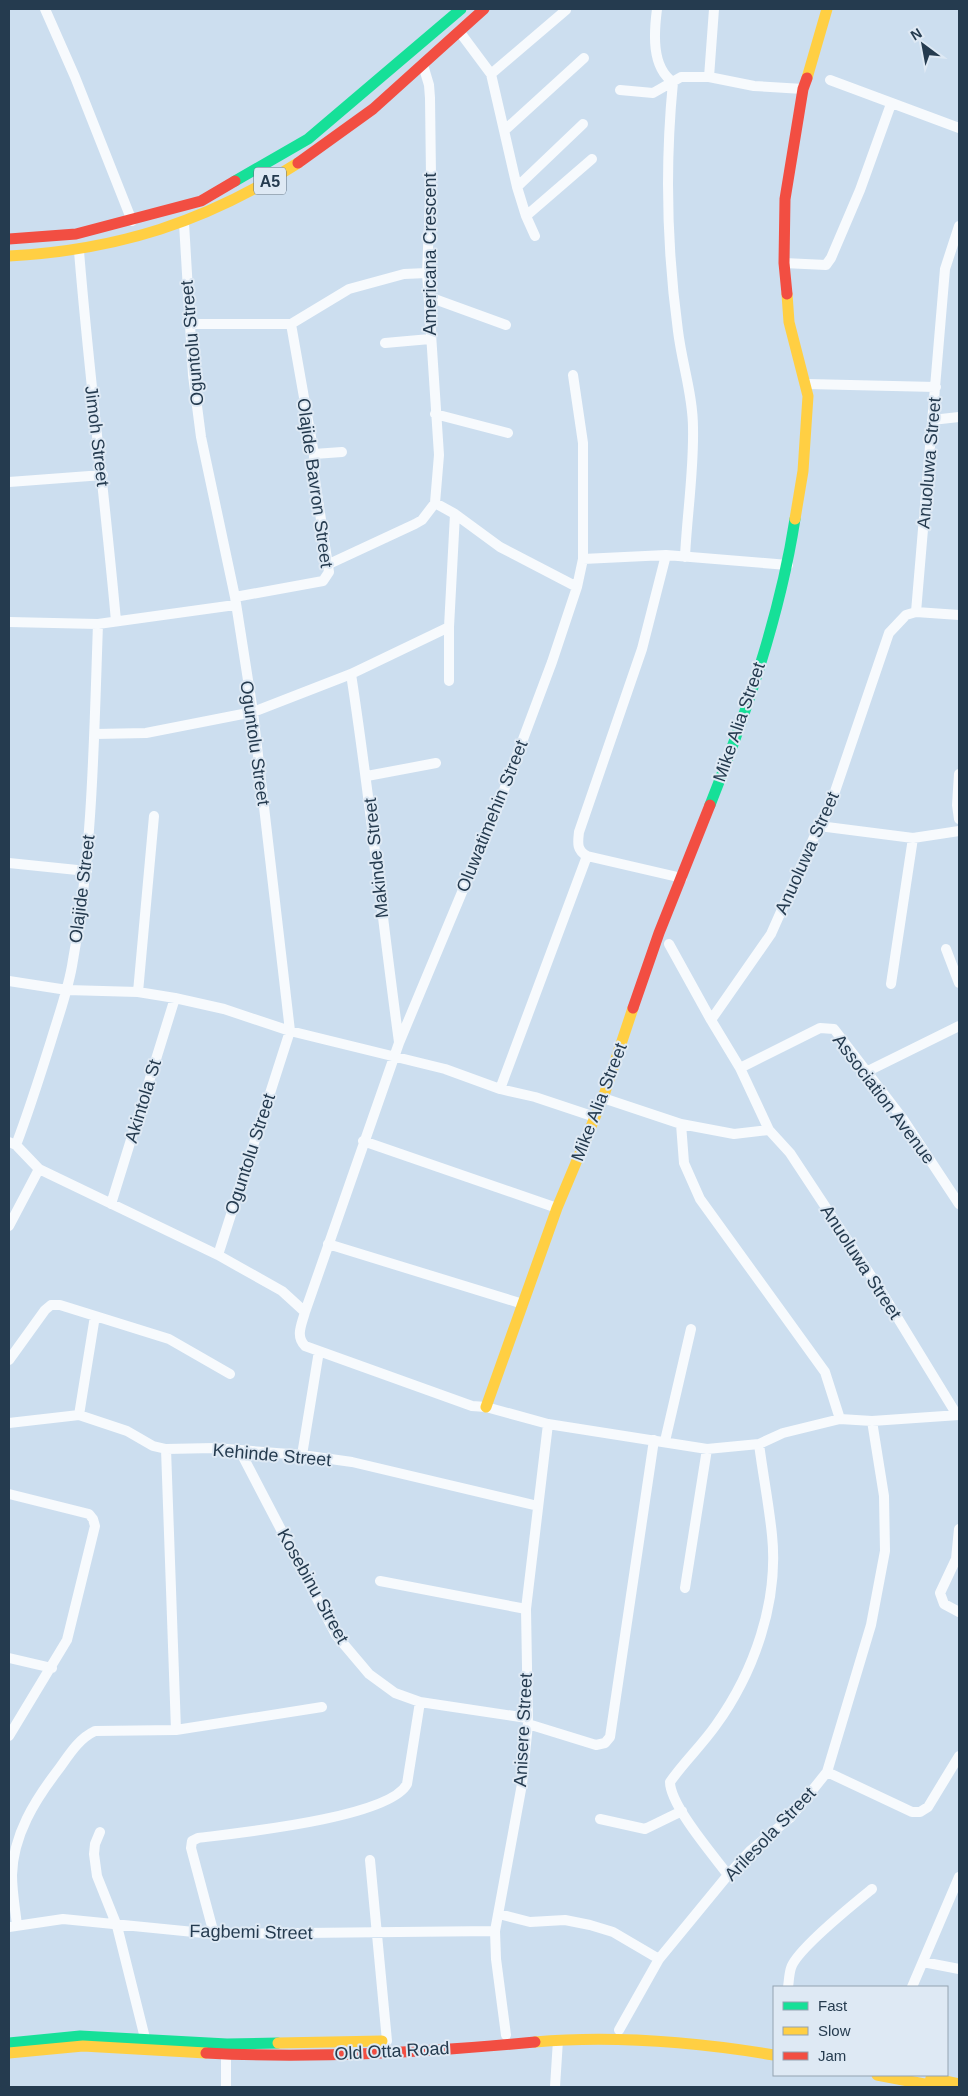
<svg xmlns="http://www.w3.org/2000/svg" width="968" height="2096" font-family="Arial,sans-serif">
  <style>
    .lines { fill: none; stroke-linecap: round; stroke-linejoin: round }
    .street { stroke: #f7fafd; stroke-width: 10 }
    .fast { stroke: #16e098; stroke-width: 11 }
    .slow { stroke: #ffcf43; stroke-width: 11 }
    .jam { stroke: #f24e42; stroke-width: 11 }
    .labels { text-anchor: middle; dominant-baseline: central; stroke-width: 4; stroke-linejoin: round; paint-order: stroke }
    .shield { fill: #dee9f4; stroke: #5c6f80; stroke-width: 1 }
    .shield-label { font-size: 16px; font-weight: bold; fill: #253b4f }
    .street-label { font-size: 18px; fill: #253b4f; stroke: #dee9f4 }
  </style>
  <rect width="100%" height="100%" fill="#ccdeef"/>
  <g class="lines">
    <path class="street" d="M45,9l30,68 57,144
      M657,9c-3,23 -6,58 16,73 -8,82 -6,168 5,249 4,33 15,64 15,97 1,43 -6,86 -8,129
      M459,31l32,43 26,113 9,29 9,20
      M423,65l6,20 1,13 1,78 -4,97 12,182 -4,48
      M491,74l75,-64
      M709,77l5,-68
      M830,80l129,48
      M620,90l33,3 28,-16h28l45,9 49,3
      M506,129l78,-71
      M517,187l66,-63
      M526,216l66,-57
      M184,223l9,152 8,62 34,160 18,115 37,319 -72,224
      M79,251c10,124 26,247 37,370
      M784,263l42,2 5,-7 29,-68 31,-86
      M429,297l77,28
      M189,324h102l58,-35 55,-15 23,-1
      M385,343l45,-4
      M807,384l129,3
      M435,414l73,19
      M932,420l27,-3
      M314,454l28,-2
      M9,482l94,-7
      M583,559l83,-4 122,10
      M329,564l86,-40 7,-4 13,-17 20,11 45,33 77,40
      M235,597l88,-16 6,-9 -15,-98v-20l-23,-130
      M916,612l43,3
      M9,622l89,2 137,-19
      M351,674c19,122 31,245 48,368
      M449,681v-54l6,-113
      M95,734l51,-1 107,-21 98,-38 98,-47
      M959,774l-2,31 2,14
      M367,776l69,-13
      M819,826l94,12 46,-7
      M587,856l95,22
      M9,863l78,8
      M669,944l42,76
      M946,949l13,34
      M9,981l58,9 71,2 37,6 49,11 66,22 155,38 55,20 35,8 60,20
      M891,984l22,-146
      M138,992l16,-176
      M740,1068l80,-40 14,1 69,90 56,85
      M868,1071l91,-45
      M500,1089l87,-233c-11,-6 -9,-14 -8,-24l63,-183 24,-94
      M603,1098l78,26 3,39 16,36 125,173 15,47
      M681,1124l53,10 35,-4
      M363,1141l194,67
      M9,1142l7,3 23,24 179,86 64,36 23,21c-3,12 -10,24 0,34l167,60 14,1 62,17 159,25 52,-5 24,-11 57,-14 32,2 87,-6
      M16,1145c13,-34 24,-69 35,-104 8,-27 18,-53 22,-81 20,-111 21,-224 25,-336
      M111,1204l64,-206
      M9,1226l30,-57
      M328,1244l195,60
      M305,1312l94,-269 99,-237 54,-144 25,-75 6,-28v-116l-10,-68
      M9,1360l36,-50 6,-5h9l109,34 61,35
      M79,1415l16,-99
      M957,1415l-74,-121 -93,-141 -21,-23 -29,-62 -29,-48 60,-86 48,-108 9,-14 61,-179 17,-18 10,-3 29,-343 14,-43
      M9,1423l70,-8 48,16 26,15 13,3 48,-1 88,7 50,7 186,44
      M665,1441l26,-112
      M166,1449l10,281
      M240,1451l96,184 33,39 26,19 25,9 107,16
      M302,1455l17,-104
      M9,1494l80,20 4,5 2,7 -28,114 -58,96
      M959,1529l-3,30 -16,34 4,11 15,8
      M380,1581l146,28
      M685,1588l22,-139
      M9,1658l43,10
      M528,1724l68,21 9,-2 5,-6 44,-297
      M827,1772l85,40h8l8,-5 31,-51
      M600,1819l45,10 37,-18
      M100,1832l-5,12 -1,10 3,22 20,50 28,112
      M370,1860l17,181
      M728,1875c-15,-20 -58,-70 -58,-93 14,-20 32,-37 46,-57 38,-53 63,-123 56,-190 -3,-30 -9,-60 -13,-91
      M499,1914l31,8 35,-2 25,5 23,7 46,27
      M17,1925c-2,-17 -5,-34 -5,-50 1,-40 23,-75 46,-105 11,-15 20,-31 37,-39l81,-1 146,-23
      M9,1927l54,-8 151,15 281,-3
      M214,1934l-23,-86 1,-7 6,-3c39,-5 191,-20 209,-54l13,-82
      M923,1962l36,7
      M788,1987c1,-6 1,-13 3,-19 5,-18 65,-66 81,-79
      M912,1987l47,-110
      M619,2030l40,-71 69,-84 23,-25 39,-32 37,-46 44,-147 14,-74 -1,-55 -12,-75
      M506,2035l-10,-76 -1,-28 27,-147 6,-60 -2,-115 22,-185
      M226,2087v-33
      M555,2087l3,-47"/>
    <path class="fast" d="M235,181l73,-42 153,-130
      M710,805c36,-91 70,-189 85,-286
      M9,2043l71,-7 147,8 51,-1"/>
    <path class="slow" d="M807,78l20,-69
      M9,256c109,-6 197,-34 289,-93
      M787,294l2,28 19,74 -5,75 -8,48
      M486,1407l71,-199 46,-110 30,-90
      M535,2042c80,-7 160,0 239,13
      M278,2043l104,-2
      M9,2053l74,-7 123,7
      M877,2075l63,12
      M931,2078l28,6"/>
    <path class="jam" d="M298,163l75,-54 111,-100
      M9,239l67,-5 125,-33 34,-20
      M787,294l-3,-31 1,-64 18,-110 4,-11
      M633,1008l26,-75 51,-128
      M206,2053c109,6 220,-1 329,-11"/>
  </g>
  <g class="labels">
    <rect class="shield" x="254" y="167.5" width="32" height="27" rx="4"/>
    <g class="shield-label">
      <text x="270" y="181">A5</text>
    </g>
    <g class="street-label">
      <text transform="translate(430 254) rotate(-90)">Americana Crescent</text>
      <text transform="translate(192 343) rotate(-95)">Oguntolu Street</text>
      <text transform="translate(97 436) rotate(83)">Jimoh Street</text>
      <text transform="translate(929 463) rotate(-85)">Anuoluwa Street</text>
      <text transform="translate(315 483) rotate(82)">Olajide Bavron Street</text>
      <text transform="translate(739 722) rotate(-71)">Mike Alia Street</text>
      <text transform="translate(255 743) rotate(82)">Oguntolu Street</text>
      <text transform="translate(492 816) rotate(-68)">Oluwatimehin Street</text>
      <text transform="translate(807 853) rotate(-66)">Anuoluwa Street</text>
      <text transform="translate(376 858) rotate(-96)">Makinde Street</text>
      <text transform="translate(82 889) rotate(-83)">Olajide Street</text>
      <text transform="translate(884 1099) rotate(53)">Association Avenue</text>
      <text transform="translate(143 1101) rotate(-73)">Akintola St</text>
      <text transform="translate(599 1102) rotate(-69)">Mike Alia Street</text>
      <text transform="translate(250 1154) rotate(-72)">Oguntolu Street</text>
      <text transform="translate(861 1262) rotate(57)">Anuoluwa Street</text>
      <text transform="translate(272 1455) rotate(5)">Kehinde Street</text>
      <text transform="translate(313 1586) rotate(61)">Kosebinu Street</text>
      <text transform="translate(523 1730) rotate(-87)">Anisere Street</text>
      <text transform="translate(770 1834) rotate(-46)">Arilesola Street</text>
      <text transform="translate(251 1932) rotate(1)">Fagbemi Street</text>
      <text transform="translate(392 2051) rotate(-3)">Old Otta Road</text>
    </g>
  </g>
  <rect width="968" height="2096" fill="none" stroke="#253b4f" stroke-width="20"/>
  <rect x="773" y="1986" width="175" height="90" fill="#dee9f4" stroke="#94a3b2"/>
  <rect x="783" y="2002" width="25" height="8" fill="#16e098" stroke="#94a3b2"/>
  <text x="818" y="2011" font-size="15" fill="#253b4f">Fast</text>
  <rect x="783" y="2027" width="25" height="8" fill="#ffcf43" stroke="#94a3b2"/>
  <text x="818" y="2036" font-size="15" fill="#253b4f">Slow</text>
  <rect x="783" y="2052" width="25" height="8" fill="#f24e42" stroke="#94a3b2"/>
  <text x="818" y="2061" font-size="15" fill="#253b4f">Jam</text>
  <g transform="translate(923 45) rotate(328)" stroke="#dee9f4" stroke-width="4" paint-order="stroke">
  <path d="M0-4L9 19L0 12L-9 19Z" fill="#253b4f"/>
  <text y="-8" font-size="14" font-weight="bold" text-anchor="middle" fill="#253b4f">N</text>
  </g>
</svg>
